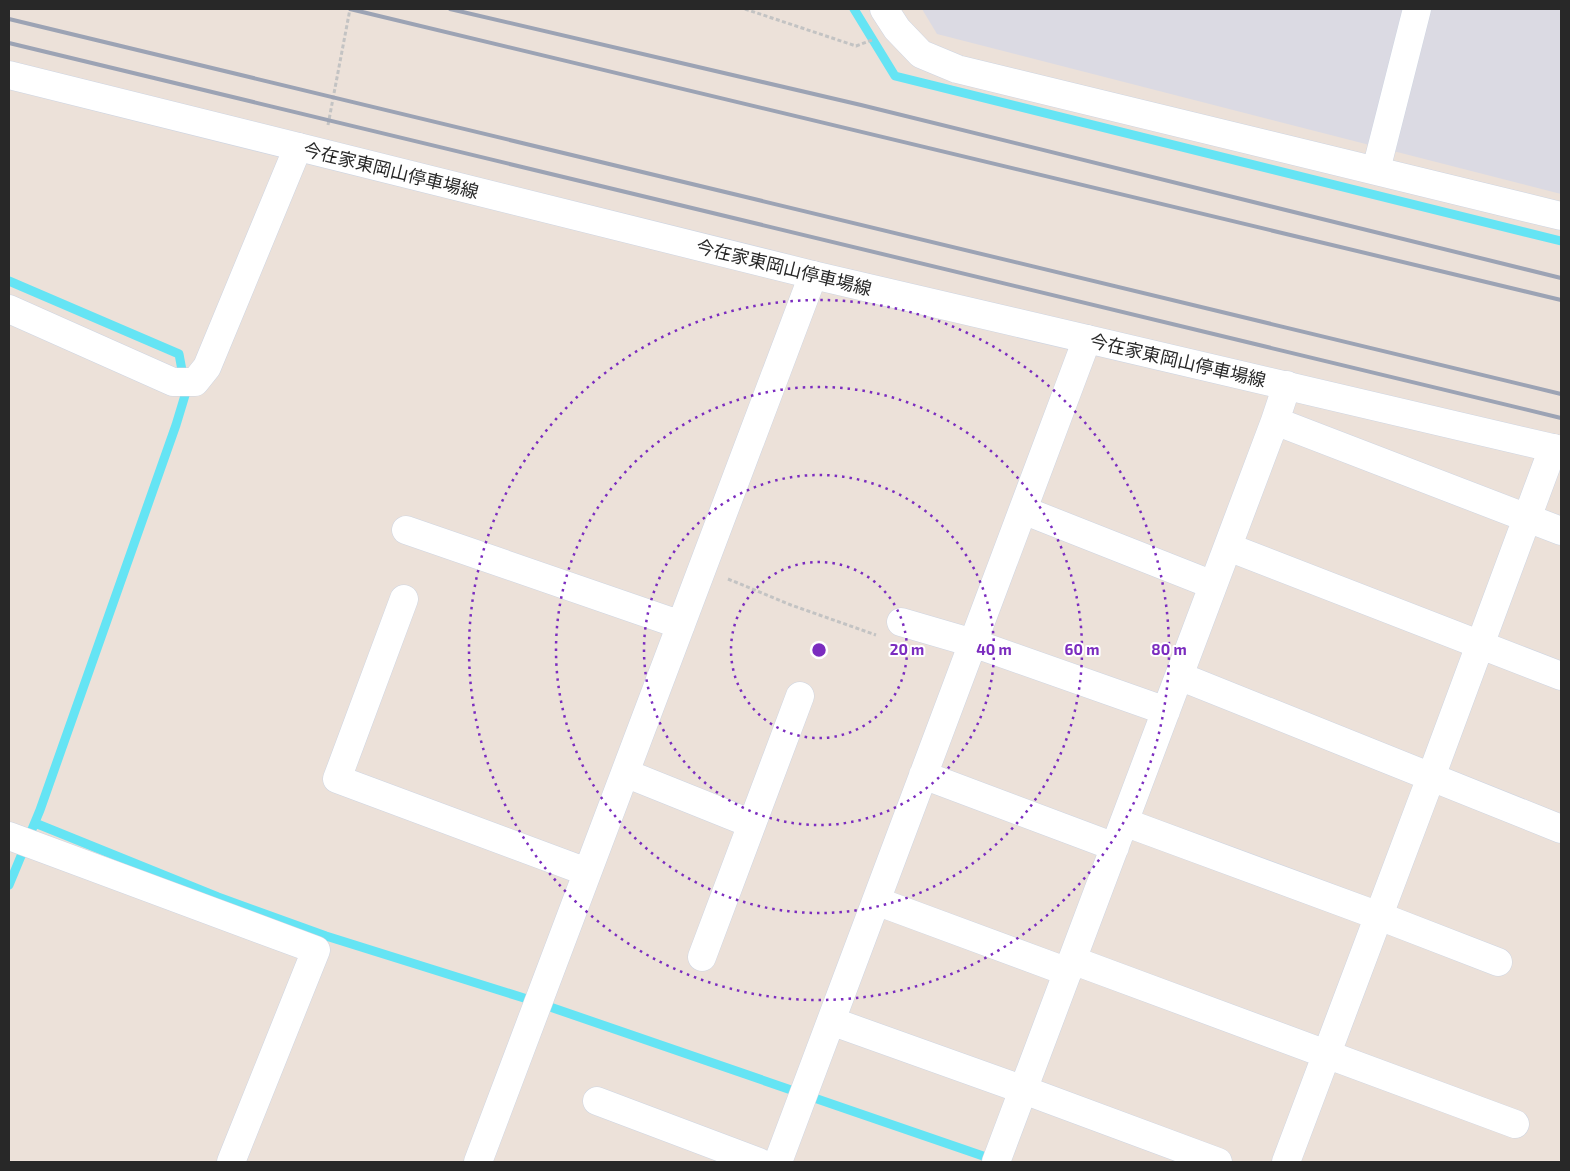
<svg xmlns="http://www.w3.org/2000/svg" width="1570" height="1171" font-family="'Exo 2','Noto Sans JP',sans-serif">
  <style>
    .industrial { fill: #dbdae3 }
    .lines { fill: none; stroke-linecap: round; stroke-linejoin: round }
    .stream { stroke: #65e4f4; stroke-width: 9 }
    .minor-casing { stroke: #ced5e2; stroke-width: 29 }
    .tertiary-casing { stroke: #ced5e2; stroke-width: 29 }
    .secondary-casing { stroke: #ced5e2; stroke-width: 29 }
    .path { stroke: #c3c3c3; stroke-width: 3; stroke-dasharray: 4 2.5; stroke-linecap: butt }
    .minor { stroke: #fff; stroke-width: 28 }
    .tertiary { stroke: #fff; stroke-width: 28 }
    .secondary { stroke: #fff; stroke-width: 28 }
    .rail { stroke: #9ca3b4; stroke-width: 4 }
    .ring { fill: none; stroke: #7b2cbf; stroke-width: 2.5; stroke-dasharray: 2.5 5 }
    .labels { text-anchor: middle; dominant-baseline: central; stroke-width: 4; stroke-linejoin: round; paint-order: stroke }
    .street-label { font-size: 18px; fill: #282828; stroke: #fff }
    .centre { fill: #7b2cbf; stroke: #fff; stroke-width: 2.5 }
    .ring-label { font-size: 15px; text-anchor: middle; font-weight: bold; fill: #7b2cbf; stroke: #fff; stroke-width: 4; stroke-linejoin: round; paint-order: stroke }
  </style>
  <rect width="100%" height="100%" fill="#ece1d9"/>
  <path class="industrial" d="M922,9h639v185l-624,-160z"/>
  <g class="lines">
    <path class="stream" d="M854,9l41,67 666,165
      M9,281l170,73 7,38 -10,33 -136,385 -31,75
      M35,823l183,74 108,39 198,62 462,159"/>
    <defs>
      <path id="minor" d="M9,309l164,73h22l12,-15 91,-220
        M1275,421l286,110
        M1023,510l190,75
        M406,530l275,95
        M1228,547l333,129
        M404,599l-67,180 250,93
        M901,622l72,21 193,68
        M1179,676l382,153
        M625,773l127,51
        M923,775l192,72
        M1124,822l255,94 119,46
        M9,836l307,114 -85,212
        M876,901l192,71
        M702,957l98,-261
        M1072,960l443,164
        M831,1021l193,69 194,72
        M597,1101l162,61
        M478,1162l335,-887
        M778,1162l309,-823
        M996,1162l279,-741 12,-36
        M1286,1162l145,-385 122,-329"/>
      <path id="tertiary" d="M884,9l13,20 24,25 36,15 604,147
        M1376,170l41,-161"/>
      <path id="secondary" d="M9,75l804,200 748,175"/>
    </defs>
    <use href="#minor" class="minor-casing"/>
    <use href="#tertiary" class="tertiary-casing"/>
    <use href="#secondary" class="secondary-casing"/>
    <path class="path" d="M745,9l111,37 16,-6
      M328,125l22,-116
      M728,579l63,26 85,30"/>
    <use href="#minor" class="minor"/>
    <use href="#tertiary" class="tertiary"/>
    <use href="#secondary" class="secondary"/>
    <path class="rail" d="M350,9l1211,291
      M450,9l411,96 700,173
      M9,19l1552,375
      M9,43l1552,375"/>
  </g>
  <g class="ring">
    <circle cx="819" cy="650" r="88"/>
    <circle cx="819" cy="650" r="175"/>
    <circle cx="819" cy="650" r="263"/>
    <circle cx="819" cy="650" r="350"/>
  </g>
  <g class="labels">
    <g class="street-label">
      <text transform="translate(391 170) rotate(14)">今在家東岡山停車場線</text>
      <text transform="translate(784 267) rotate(14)">今在家東岡山停車場線</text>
      <text transform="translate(1178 360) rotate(13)">今在家東岡山停車場線</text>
    </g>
  </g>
  <circle cx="819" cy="650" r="8" class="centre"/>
  <g class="ring-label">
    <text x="907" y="655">20 m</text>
    <text x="994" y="655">40 m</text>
    <text x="1082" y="655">60 m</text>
    <text x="1169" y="655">80 m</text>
  </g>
  <rect width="1570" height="1171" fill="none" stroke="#282828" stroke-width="20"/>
</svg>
